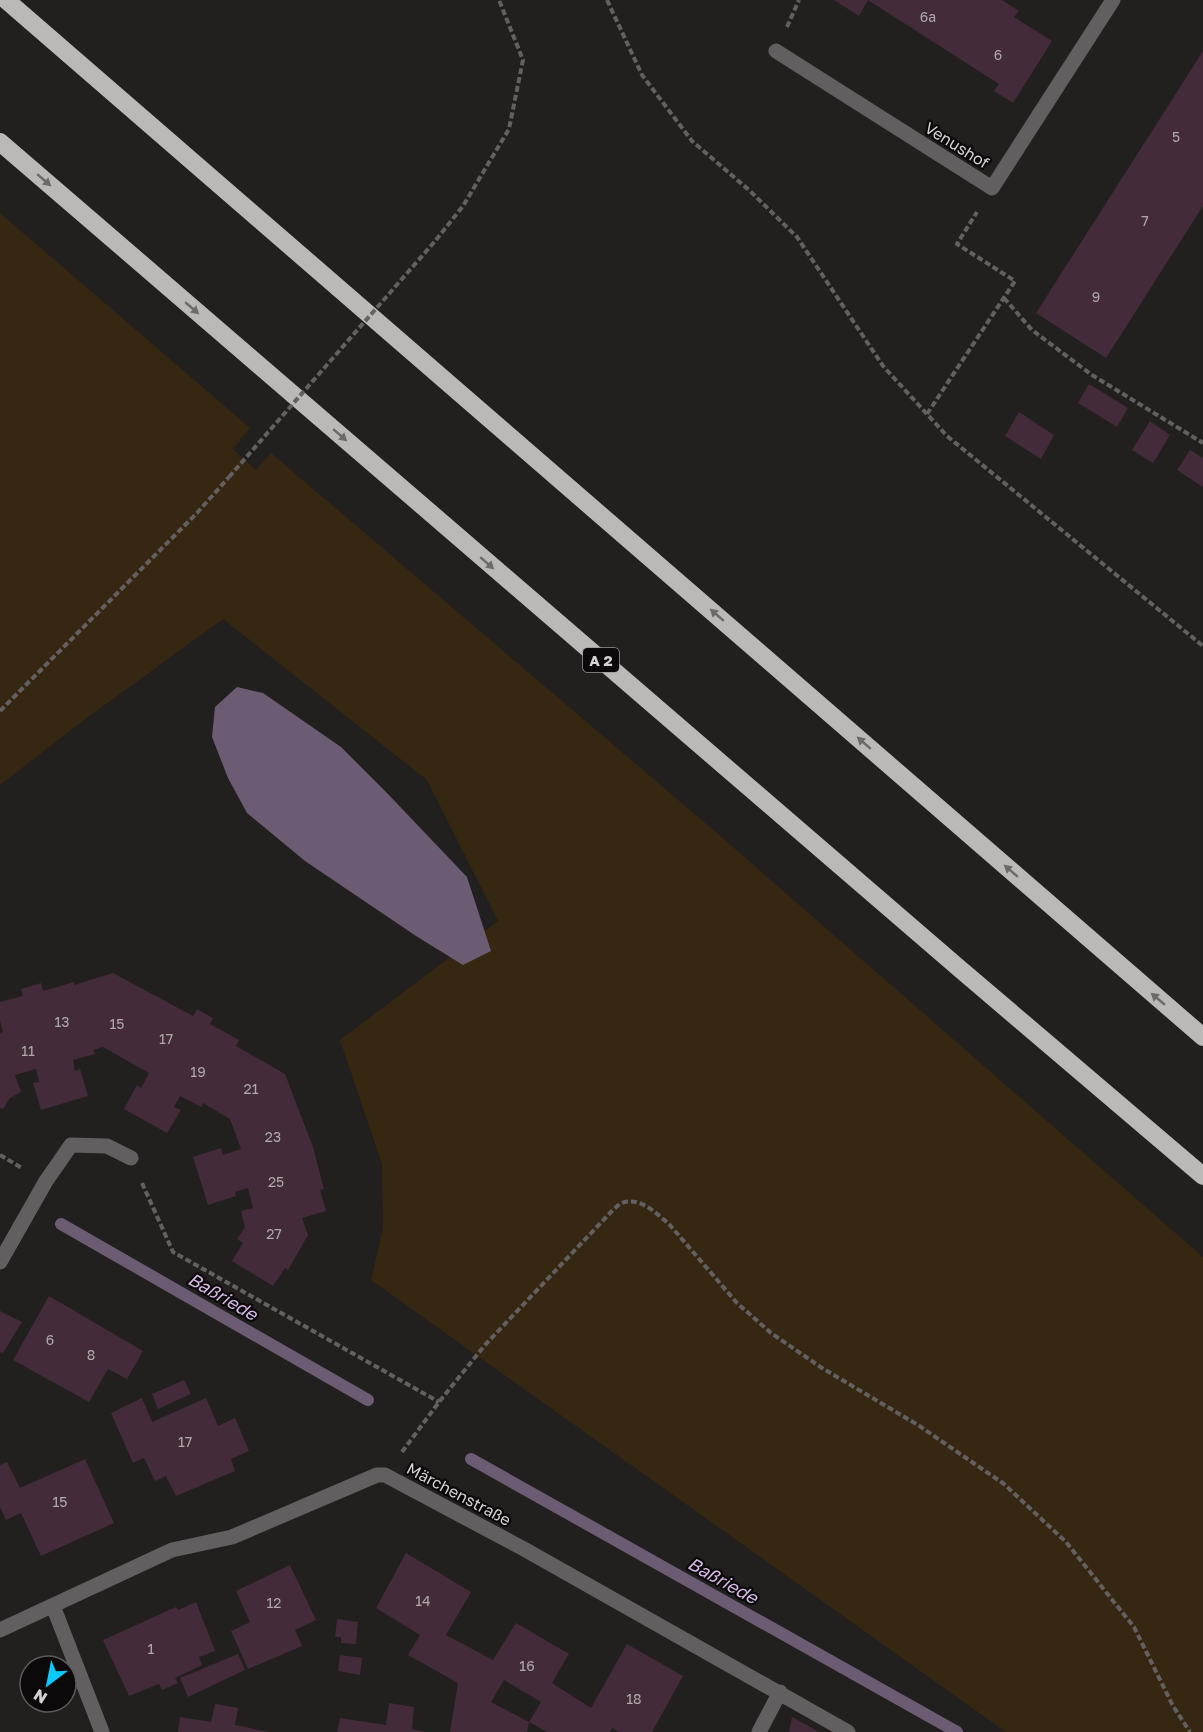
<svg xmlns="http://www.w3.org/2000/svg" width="1203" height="1732" font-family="'Golos Text',sans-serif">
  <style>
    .green { fill: #362712 }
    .water { fill: #6b5c73 }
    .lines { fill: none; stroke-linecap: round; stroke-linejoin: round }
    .stream { stroke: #6b5c73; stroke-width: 12 }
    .building { fill: #432b39; fill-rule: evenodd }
    .path { stroke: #636061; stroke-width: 4; stroke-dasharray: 6 3; stroke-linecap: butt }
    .minor { stroke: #615f5f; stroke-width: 15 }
    .motorway { stroke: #bcb8b7; stroke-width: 18 }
    .path-bridge { stroke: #636061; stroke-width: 4; stroke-dasharray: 6 3; stroke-linecap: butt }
    .oneway { fill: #6c6969 }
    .labels { text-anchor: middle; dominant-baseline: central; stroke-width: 4.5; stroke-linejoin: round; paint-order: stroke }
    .number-label { font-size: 14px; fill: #b0a8ac }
    .shield { fill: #0b0909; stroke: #989696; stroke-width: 1.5 }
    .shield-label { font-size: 15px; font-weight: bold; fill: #d5d2d3 }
    .street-label { font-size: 16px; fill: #d5d2d3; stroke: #0b0909 }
    .water-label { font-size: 18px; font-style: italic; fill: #d7b9e7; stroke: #0b0909 }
  </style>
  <rect width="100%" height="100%" fill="#221f1f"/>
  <path class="green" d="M0,213l250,215 -17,21 23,21 15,-17 447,381 485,423v475h-197l-635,-452 12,-52 -1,-64 -42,-124 158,-119 -71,-141 -204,-161 -139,101 -84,65z"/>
  <path class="water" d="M237,687l26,6 78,54 45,45 81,85 24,74 -28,14 -47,-29 -111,-75 -58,-48 -19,-35 -16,-41 3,-30z"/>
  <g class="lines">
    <path class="stream" d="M61,1224l307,176
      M471,1459l486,273"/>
  </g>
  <path class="building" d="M834,0h168l17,11 -5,6 38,24 -39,62 -19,-12 5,-7 -131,-84 -9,16z
    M1203,51v155l-97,152 -70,-45z
    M1089,384l39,24 -11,19 -39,-24z
    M1019,412l35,23 -13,24 -36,-23z
    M1150,421l20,14 -17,28 -21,-13z
    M1190,450l13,8v29l-26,-17z
    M113,973l80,43 4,-7 16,9 -3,6 29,16 -3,6 49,28 28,73 11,42 -4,1 6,21 -24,7 6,17 -20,35 -3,-2 -12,18 -41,-25 11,-18 -6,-4 8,-12 -4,-16 12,-3 -5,-20 -13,4 1,4 -28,9 -15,-48 28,-9 2,7 18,-6 -11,-30 -27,-16 -2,4 -21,-11 -6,11 7,3 -14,23 -43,-24 13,-24 4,3 8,-15 -46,-26 -10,3 2,4 -22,6 2,11 5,-2 8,27 -47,14 -8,-27 6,-1 -3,-13 -21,6 6,17 -11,6 -7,11 -3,-1v-75l3,-1 -3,-11v-19l23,-6 -2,-7 20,-6 2,8 31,-9v3z
    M49,1296l94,55 -16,28 -19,-10 -19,33 -76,-42z
    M0,1311l22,11 -19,31 -3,-1z
    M184,1380l7,14 -33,15 -6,-15z
    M142,1398l10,24 54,-24 12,28 17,-8 14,33 -18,8 4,12 -59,25 -10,-20 -11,5 -11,-23 -11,5 -22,-50z
    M85,1459l29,64 -73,33 -20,-43 -15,7 -6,-13v-42l7,-3 13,26z
    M406,1553l65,39 -25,43 47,25 23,-37 53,31 -17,29 39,25 36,-64 56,32 -31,56h-33l-7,-4 -2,4h-63l-18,-10 -2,10h-77l8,-49 -50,-28 12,-20 -44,-27zM504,1680l37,22 -12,20 -38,-20z
    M290,1565l26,55 -21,10 7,16 -54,23 -17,-38 19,-9 -14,-31z
    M196,1602l19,49 -16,6 3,8 -27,13 3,5 -16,7 -3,-6 -30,12 -26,-56 73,-33 2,3z
    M337,1619l21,3 -2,22 -15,-1v-6h-6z
    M238,1654l7,16 -57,27 -8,-19z
    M340,1655l22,3 -2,17 -22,-4z
    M389,1703l25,4 -2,22 13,3h-88l3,-14 46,7z
    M215,1704l23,4 -3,17 34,7h-91l2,-15 31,5z
    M792,1717l27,15h-30z"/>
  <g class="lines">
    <path class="path" d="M607,0l35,75 50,66 57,49 48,47 86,129 64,70 256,210
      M787,27l12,-27
      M436,240l27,-34 46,-77 14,-69 -24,-60
      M1004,298l28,32 60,45 111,68
      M927,414l88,-133 -58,-37 20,-32
      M0,711l197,-198 32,-36
      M0,1155l22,13
      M142,1183l31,69 266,150
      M402,1452l37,-50 46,-57 126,-133c3,-3 8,-8 11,-9 18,-7 35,11 47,21l68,79 34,30 51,35 96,57 86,59 62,58 68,85 39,79 17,26"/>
    <path class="minor" d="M776,51l216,137 121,-188
      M0,1262l46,-81 25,-36 36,1 24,12
      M53,1606l49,126
      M0,1630l172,-80 60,-13 145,-62h8l139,74 324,183
      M759,1732l21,-40"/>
    <path class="motorway" d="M6,0l1197,1037
      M0,142l960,827 243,207"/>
    <path class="path-bridge" d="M229,477l207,-237"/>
  </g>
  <defs><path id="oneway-solid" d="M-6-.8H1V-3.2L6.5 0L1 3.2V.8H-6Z" transform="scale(1.5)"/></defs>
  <g class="oneway">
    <use href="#oneway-solid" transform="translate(44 180) rotate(41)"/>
    <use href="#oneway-solid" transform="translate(192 308) rotate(41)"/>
    <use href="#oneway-solid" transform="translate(340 435) rotate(41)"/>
    <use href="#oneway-solid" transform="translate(487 563) rotate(41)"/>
    <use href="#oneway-solid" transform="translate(717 615) rotate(-139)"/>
    <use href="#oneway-solid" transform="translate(864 743) rotate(-139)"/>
    <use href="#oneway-solid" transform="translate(1011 871) rotate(-139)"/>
    <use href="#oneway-solid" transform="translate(1158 999) rotate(-140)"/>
  </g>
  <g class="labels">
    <g class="number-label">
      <text x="928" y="16">6a</text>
      <text x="998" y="54">6</text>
      <text x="1176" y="136">5</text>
      <text x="1145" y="220">7</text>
      <text x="1096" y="296">9</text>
      <text x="62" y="1021">13</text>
      <text x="117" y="1023">15</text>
      <text x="166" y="1038">17</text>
      <text x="28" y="1050">11</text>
      <text x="198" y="1071">19</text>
      <text x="251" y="1088">21</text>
      <text x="273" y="1136">23</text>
      <text x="276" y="1181">25</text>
      <text x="274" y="1233">27</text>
      <text x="50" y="1339">6</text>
      <text x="91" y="1354">8</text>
      <text x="185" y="1441">17</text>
      <text x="60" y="1501">15</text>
      <text x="423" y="1600">14</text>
      <text x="274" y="1602">12</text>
      <text x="151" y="1648">1</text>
      <text x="527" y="1665">16</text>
      <text x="634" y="1698">18</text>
    </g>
    <rect class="shield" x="583" y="648" width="36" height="24" rx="4.5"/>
    <g class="shield-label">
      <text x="601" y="660">A 2</text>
    </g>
    <g class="street-label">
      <text transform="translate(957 145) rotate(32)">Venushof</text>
      <text transform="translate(459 1494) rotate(28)">Märchenstraße</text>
    </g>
    <g class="water-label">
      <text transform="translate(223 1296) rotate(30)">Baßriede</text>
      <text transform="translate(723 1580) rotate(29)">Baßriede</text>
    </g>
  </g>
  <g transform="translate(48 1684) rotate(212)"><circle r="28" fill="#0b0909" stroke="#5c595a" stroke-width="1.5"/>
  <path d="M0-4.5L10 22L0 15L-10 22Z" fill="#09cafa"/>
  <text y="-9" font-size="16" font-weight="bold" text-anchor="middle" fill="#d5d2d3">N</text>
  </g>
</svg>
